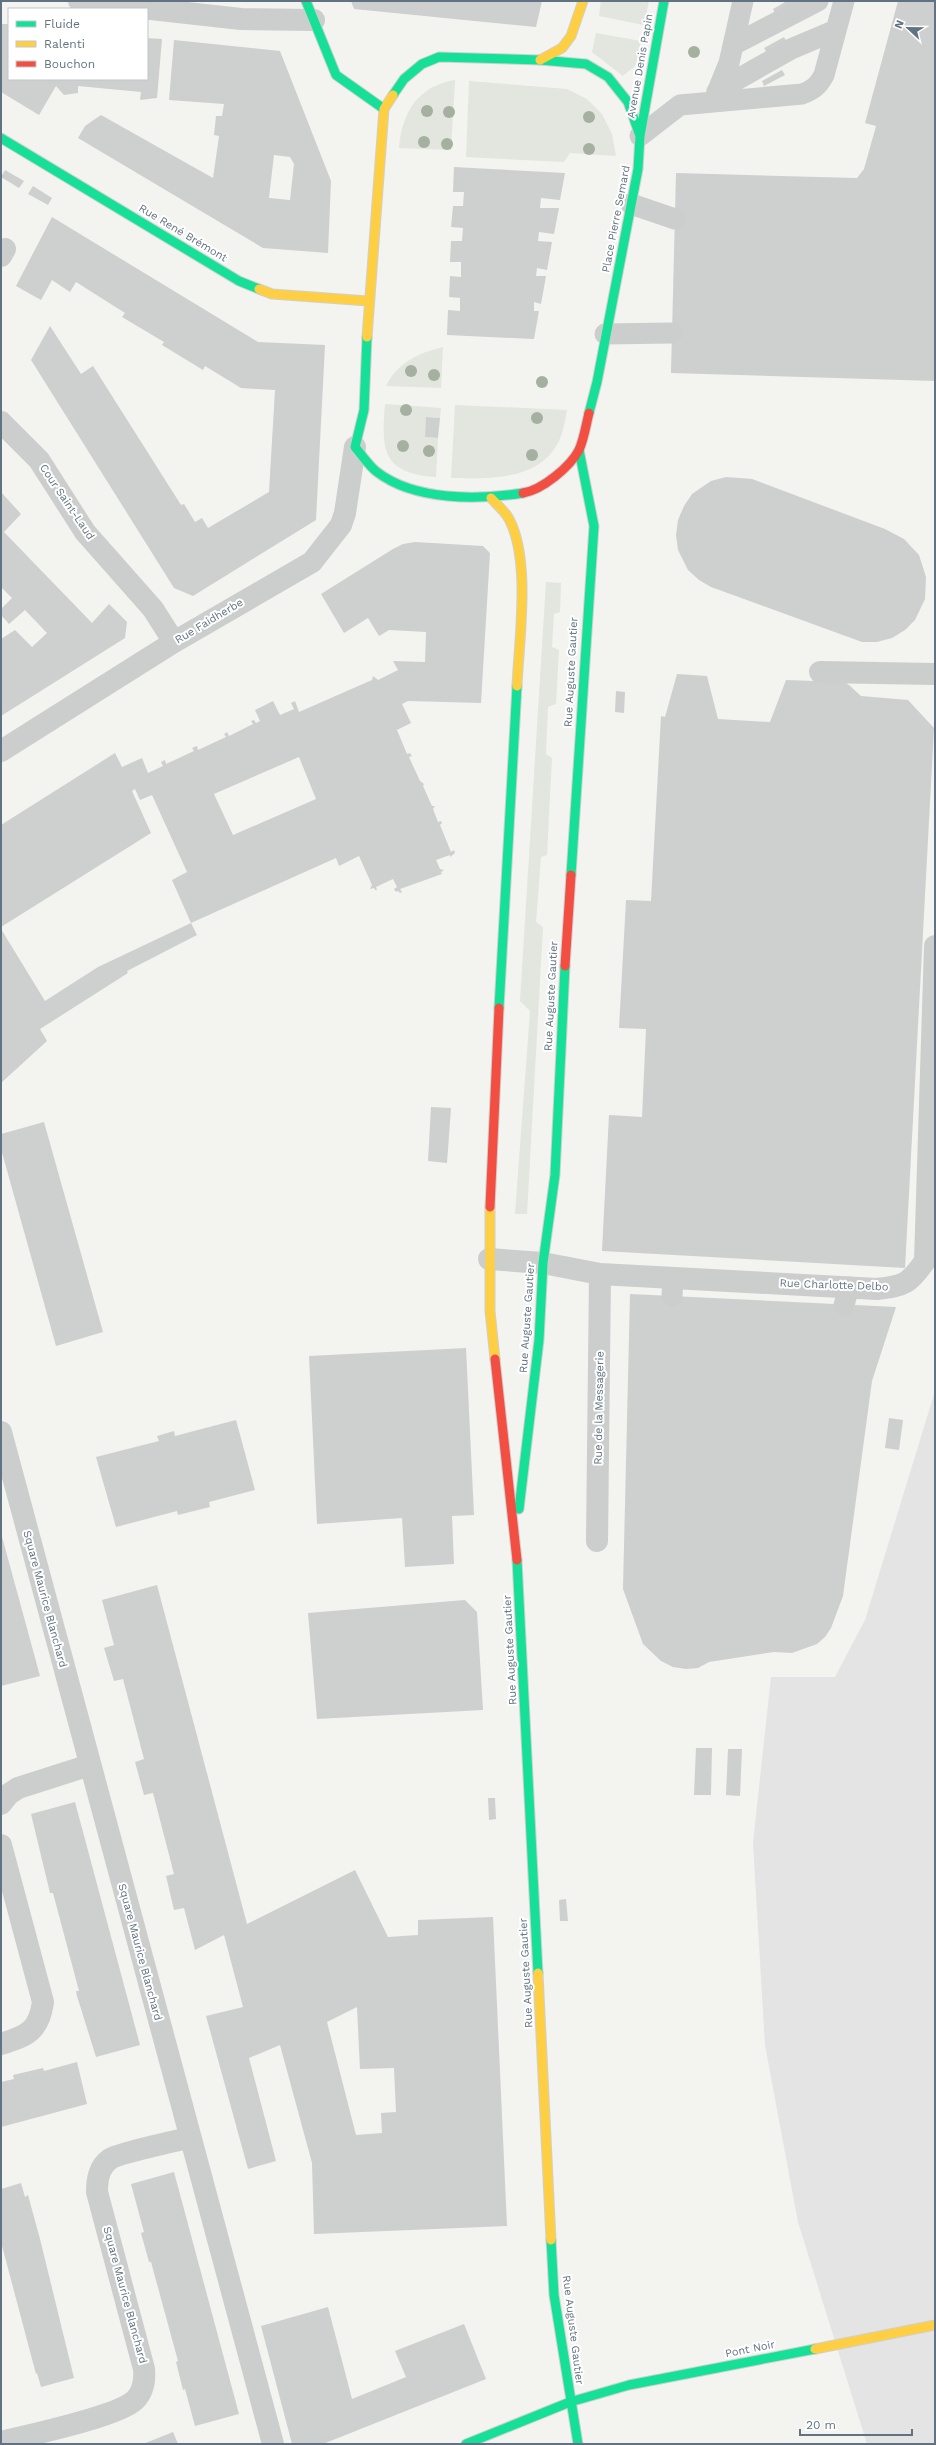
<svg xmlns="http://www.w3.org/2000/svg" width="936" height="2445" font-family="'Work Sans',sans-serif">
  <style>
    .built { fill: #e3e4e3 }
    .green { fill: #e2e6de }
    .building { fill: #cecfcf; fill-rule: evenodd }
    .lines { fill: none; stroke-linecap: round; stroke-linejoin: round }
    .fast-casing { stroke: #cfd0d0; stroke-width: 11 }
    .slow-casing { stroke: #cfd0d0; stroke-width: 11 }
    .jam-casing { stroke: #cfd0d0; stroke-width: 11 }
    .lane { stroke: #cccdcd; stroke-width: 21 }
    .street { stroke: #cccdcd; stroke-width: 22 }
    .fast { stroke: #16e098; stroke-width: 9 }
    .slow { stroke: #ffcf43; stroke-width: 9 }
    .jam { stroke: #f24e42; stroke-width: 9 }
    .tree { fill: #a5b0a1 }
    .labels { text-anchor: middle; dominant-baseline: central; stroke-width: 4; stroke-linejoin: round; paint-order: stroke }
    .street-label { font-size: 11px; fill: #617382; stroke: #fff }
  </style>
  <rect width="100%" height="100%" fill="#f3f3f0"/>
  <path class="built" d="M935,1391v1053h-68l-69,-222 -33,-177 -12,-202 18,-166h64l30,-57z"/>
  <path class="green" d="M601,1h48l-5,24 -45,-9z
    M596,33l45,8 -5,24 -13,11 -31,-24z
    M455,80l-4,70 -52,-2c3,-36 19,-62 56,-68z
    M469,81l98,8 20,10 15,15 10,20 4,22 -46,-3 -6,9 -98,-5z
    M443,347l-2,41 -55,-2c12,-24 33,-33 57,-39z
    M385,404l56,4 -1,10 -14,-1 -1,20 13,1 -2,39c-53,-4 -55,-25 -51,-73z
    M455,405l112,5c-2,11 -4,23 -9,33 -20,38 -71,36 -107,35z
    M546,582l15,1 -1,29 -6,2 -2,33 7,3 -3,54 -8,3 -2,47 6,4 -5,97 -6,2 -5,65 7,5 -16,287h-12l15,-203 -10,-10z"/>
  <path class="building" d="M351,1h191l-6,26 -182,-18z
    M787,1l9,2 -21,10 -2,-4z
    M898,1h37v380l-264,-8 5,-200 181,5 7,-9 12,-43 -11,-3z
    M1,24h8v55h138v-41l15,1 -5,59 -17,2 1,-8 -63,-6v7l-14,2 -8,-9 -17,29 -38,-23z
    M784,37l3,5 -20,11 -3,-5z
    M174,40l106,11 51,130 -3,72 -65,-5 -185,-110 7,-12 16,-11 112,63 6,-42 -5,-1 2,-19h6l2,-12 -55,-4zM274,155l16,2 4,7 -4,36 -21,-2z
    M782,70l3,5 -21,11 -2,-5z
    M454,167l111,6 -5,27 -19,-2 -1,10h19l-5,26 -15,-2 -1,9 14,1 -5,28 -10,-2 -1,8h10l-5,28 -7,-2v9h5l-5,28 -87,-4 1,-25 12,1v-13l-11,-1 1,-21 11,1v-15h-11l1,-21h11l1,-13 -12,-1 2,-21h10l1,-14h-11z
    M5,170l19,11 -5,7 -18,-11z
    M33,186l19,12 -4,7 -20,-11z
    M52,217l206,125 67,3 -9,175 -123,76 -19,-8 -143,-228 19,-34 31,48 12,-8 88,139 3,-1 11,18 7,-4 6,10 61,-36 6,-102 -34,-2 -36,-22 -2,4 -41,-25 2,-3 -42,-25 3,-4 -49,-31 -6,10 -18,-12 -11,20 -25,-14z
    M426,417l14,1 -2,20 -13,-1z
    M726,477l26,2 133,50 19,10 15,16 7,22 -1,22 -10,21 -10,10 -13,8 -15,4h-15l-151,-55 -12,-7 -11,-10 -10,-20 -2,-15 2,-15 6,-14 8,-12 19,-13z
    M1,492l20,22 -17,18 88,91 17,-19 18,18 -2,16 -124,78v-77l14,-9 17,17 15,-14 -22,-23 -16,14 -8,-9v-6l11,-11 -11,-11z
    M415,542l68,4 7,7 -9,150 -73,-2 -6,3 9,19 -14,7 10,24 3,-1 2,3 -3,1 11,24 4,3 -1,2 9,20h3l-2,3 5,13 3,-1 1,2 -2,2 11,27 3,-2 1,3 -5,4v-2l-14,5 4,9 4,1 -3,2 1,2 -42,15 2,3 -2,1 -2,-2 -2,1 -2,-3 3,-2 -4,-8 -17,8 1,3h-2l-1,-2 -4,1 2,-4 -13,-29 -20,10 -3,-8 -145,65 -19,-43 15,-8 -35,-77 -12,5 -5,-11 -3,2 19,42 -150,94v-102l114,-72 7,14 20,-9 6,15 15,-7 -2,-4 4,-2 1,4 28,-13 -2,-3 5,-2 1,4 28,-13 -2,-3 3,-2 2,4 24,-12 -2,-3 3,-1 2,3 4,-2 -5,-11 18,-9 7,14 14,-6 -3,-6 4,-2 4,11 73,-32 1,-4 5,4 20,-10 -5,-9 32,1 1,-30 -37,-2 -10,6 -11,-18 -24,15 -23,-39 72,-45 10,-5zM299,757l17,42 -83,36 -19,-41z
    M677,674l30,2 11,43 52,3 16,-42 58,2 5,3 12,11 47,4 26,28 -29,540 -303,-17 7,-136 33,2 4,-88 -27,-1 7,-128 25,1 10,-185 4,1z
    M616,691l9,1 -1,21 -9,-1z
    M191,923l6,12 -70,36 1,2 -88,56 7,12 -46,42v-154l44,72 53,-34z
    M431,1107l20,1 -4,55 -19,-2z
    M44,1122l59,210 -47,14 -55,-197v-15z
    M630,1294l266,13 -24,74 -29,215 -12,32 -6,9 -8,7 -25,9 -18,-1 -65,10 -11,6 -12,1 -13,-2 -12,-6 -18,-17 -20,-55z
    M466,1348l8,167 -22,1 2,48 -49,3 -3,-49 -85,6 -8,-168z
    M889,1418l14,2 -4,30 -14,-2z
    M236,1420l19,70 -46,12 1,5 -32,8 -1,-4 -61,16 -20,-70 63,-16 -2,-5 17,-5 1,5z
    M1,1533l39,143 -39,10z
    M157,1585l90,339 108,-54 33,67 30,-2v-15l75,-3 14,309 -193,8 -2,-71 -32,-118 -31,13 27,103 -28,8 -42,-153 37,-9 -19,-72 -29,15 -11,-42 -10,2 -8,-34 8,-2 -21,-81 -9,2 -9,-33 9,-3 -21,-80 -9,2 -10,-33 10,-3 -12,-45zM357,2007l3,62 34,-1 2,44 -15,1 1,20 -26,2 -29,-113z
    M465,1600l12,12 6,98 -166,9 -9,-106z
    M696,1748h16l-1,47h-17z
    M728,1749h14l-2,47 -14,-1z
    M488,1798h7l1,21 -7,1z
    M75,1802l65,243 -44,12 -19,-61 -1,-5h3l-26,-98h-3l-19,-79z
    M566,1899l2,22h-8l-1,-21z
    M77,2062l10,42 -86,23v-45l13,-3 -1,-4 30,-7 1,3z
    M174,2172l65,242 -44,12 -10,-37 -2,1 -7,-28 2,-1 -27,-99h-2l-8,-29 3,-1 -13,-48z
    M21,2183l4,14 3,-2 12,44 34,139 -33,9 -4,-14 -1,1 -35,-132v-53z
    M328,2307l24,92 54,-22 -11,-26 69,-27 22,55 -163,65h-31l-31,-118z
    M173,2432l5,12h-35z"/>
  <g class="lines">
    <defs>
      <path id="fast" d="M306,1l30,74 48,34
        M393,95l11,-16 18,-15 17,-7 101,3 46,4 22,13 20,25 12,34
        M1,138l238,143 20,8
        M367,337l-3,73 -9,37c7,8 14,19 22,25 38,29 101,28 146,21
        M589,413l8,-31 41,-213 2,-33 24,-135
        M571,875l23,-349 -15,-76
        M499,1008l18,-322
        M519,1509l20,-169 4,-77 12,-88 10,-209
        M517,1560l21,413
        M551,2240l3,55 24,149
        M466,2444l104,-42 59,-17 186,-36"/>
      <path id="slow" d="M540,60l22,-12 9,-12 12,-35
        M259,289l13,5 96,7
        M367,337l17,-228 9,-14
        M491,498c6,7 14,13 18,21 22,41 10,121 8,167
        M490,1207v104l5,48
        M538,1973l13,267
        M815,2349l120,-24"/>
      <path id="jam" d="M523,493c19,-3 47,-26 56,-43 5,-11 7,-25 10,-37
        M565,966l6,-91
        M490,1207l9,-199
        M495,1359l22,201"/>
    </defs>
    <use href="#fast" class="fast-casing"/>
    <use href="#slow" class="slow-casing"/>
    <use href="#jam" class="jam-casing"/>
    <path class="lane" d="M733,45l85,-44
      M717,91l74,-42 45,-19
      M716,95l13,-32 14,-62
      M640,136l40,-31 122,-11c11,-4 16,-8 22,-19l20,-74
      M631,204l44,15
      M605,334l67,-1
      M672,1296l1,-18
      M844,1305l5,-18"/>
    <path class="street" d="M79,1l162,18 73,1
      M1,256l4,-7
      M1,422l38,38 46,72 68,77 21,33
      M820,672l115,2
      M1,751l173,-109 138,-80 29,-37 4,-12 10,-66
      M489,1259l54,4 57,11 277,15c27,-3 32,-5 48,-28l10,-315
      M1,1432l272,1012
      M597,1541l3,-267
      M1,1804l8,-10 9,-6 72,-23
      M1,1845l42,157c-4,29 -16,34 -42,42
      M1,2442c28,-7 116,-25 134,-42 9,-9 10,-20 9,-31l-47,-177c0,-13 2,-25 13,-33 7,-5 68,-19 80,-21"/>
    <use href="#fast" class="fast"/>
    <use href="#slow" class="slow"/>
    <use href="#jam" class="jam"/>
  </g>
  <g class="tree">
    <circle cx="694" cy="52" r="6"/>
    <circle cx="427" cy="111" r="6"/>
    <circle cx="449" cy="112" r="6"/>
    <circle cx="589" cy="117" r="6"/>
    <circle cx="424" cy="142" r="6"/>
    <circle cx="447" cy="144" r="6"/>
    <circle cx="589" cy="149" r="6"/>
    <circle cx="411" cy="371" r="6"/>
    <circle cx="434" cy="375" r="6"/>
    <circle cx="542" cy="382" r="6"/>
    <circle cx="406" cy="410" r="6"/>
    <circle cx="537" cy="418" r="6"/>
    <circle cx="403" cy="446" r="6"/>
    <circle cx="429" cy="451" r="6"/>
    <circle cx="532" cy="455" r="6"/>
  </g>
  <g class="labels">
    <g class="street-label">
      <text transform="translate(640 66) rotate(-80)">Avenue Denis Papin</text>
      <text transform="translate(616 219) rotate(-79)">Place Pierre Semard</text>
      <text transform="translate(183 233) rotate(31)">Rue René Brémont</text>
      <text transform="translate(67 502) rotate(56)">Cour Saint-Laud</text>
      <text transform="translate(209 621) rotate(-31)">Rue Faidherbe</text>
      <text transform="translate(571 672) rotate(-87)">Rue Auguste Gautier</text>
      <text transform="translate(551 996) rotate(-87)">Rue Auguste Gautier</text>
      <text transform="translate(834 1285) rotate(2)">Rue Charlotte Delbo</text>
      <text transform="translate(527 1318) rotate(-86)">Rue Auguste Gautier</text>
      <text transform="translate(599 1408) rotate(-89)">Rue de la Messagerie</text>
      <text transform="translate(45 1599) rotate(75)">Square Maurice Blanchard</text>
      <text transform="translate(510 1650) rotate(-93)">Rue Auguste Gautier</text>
      <text transform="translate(140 1952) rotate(75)">Square Maurice Blanchard</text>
      <text transform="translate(526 1973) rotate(-93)">Rue Auguste Gautier</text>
      <text transform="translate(125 2295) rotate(75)">Square Maurice Blanchard</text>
      <text transform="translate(573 2330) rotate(83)">Rue Auguste Gautier</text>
      <text transform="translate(750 2349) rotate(-11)">Pont Noir</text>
    </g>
  </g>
  <rect width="936" height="2445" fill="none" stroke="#617382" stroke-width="4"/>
  <rect x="8" y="8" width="140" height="72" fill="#ffffff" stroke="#c0c7cd"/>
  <rect x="16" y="21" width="20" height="6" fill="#16e098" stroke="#c0c7cd"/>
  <text x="44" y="28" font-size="12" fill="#617382">Fluide</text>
  <rect x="16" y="41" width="20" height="6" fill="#ffcf43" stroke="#c0c7cd"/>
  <text x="44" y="48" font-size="12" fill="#617382">Ralenti</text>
  <rect x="16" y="61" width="20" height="6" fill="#f24e42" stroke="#c0c7cd"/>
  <text x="44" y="68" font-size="12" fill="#617382">Bouchon</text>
  <g transform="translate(908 28) rotate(292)" stroke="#ffffff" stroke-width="3" paint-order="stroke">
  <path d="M0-3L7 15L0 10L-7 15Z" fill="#617382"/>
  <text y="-6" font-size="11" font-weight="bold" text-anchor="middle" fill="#617382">N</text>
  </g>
  <path d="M800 2429v6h112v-6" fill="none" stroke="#617382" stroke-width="2"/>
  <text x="806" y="2429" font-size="12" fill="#617382" stroke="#ffffff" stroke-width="3" paint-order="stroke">20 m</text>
</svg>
